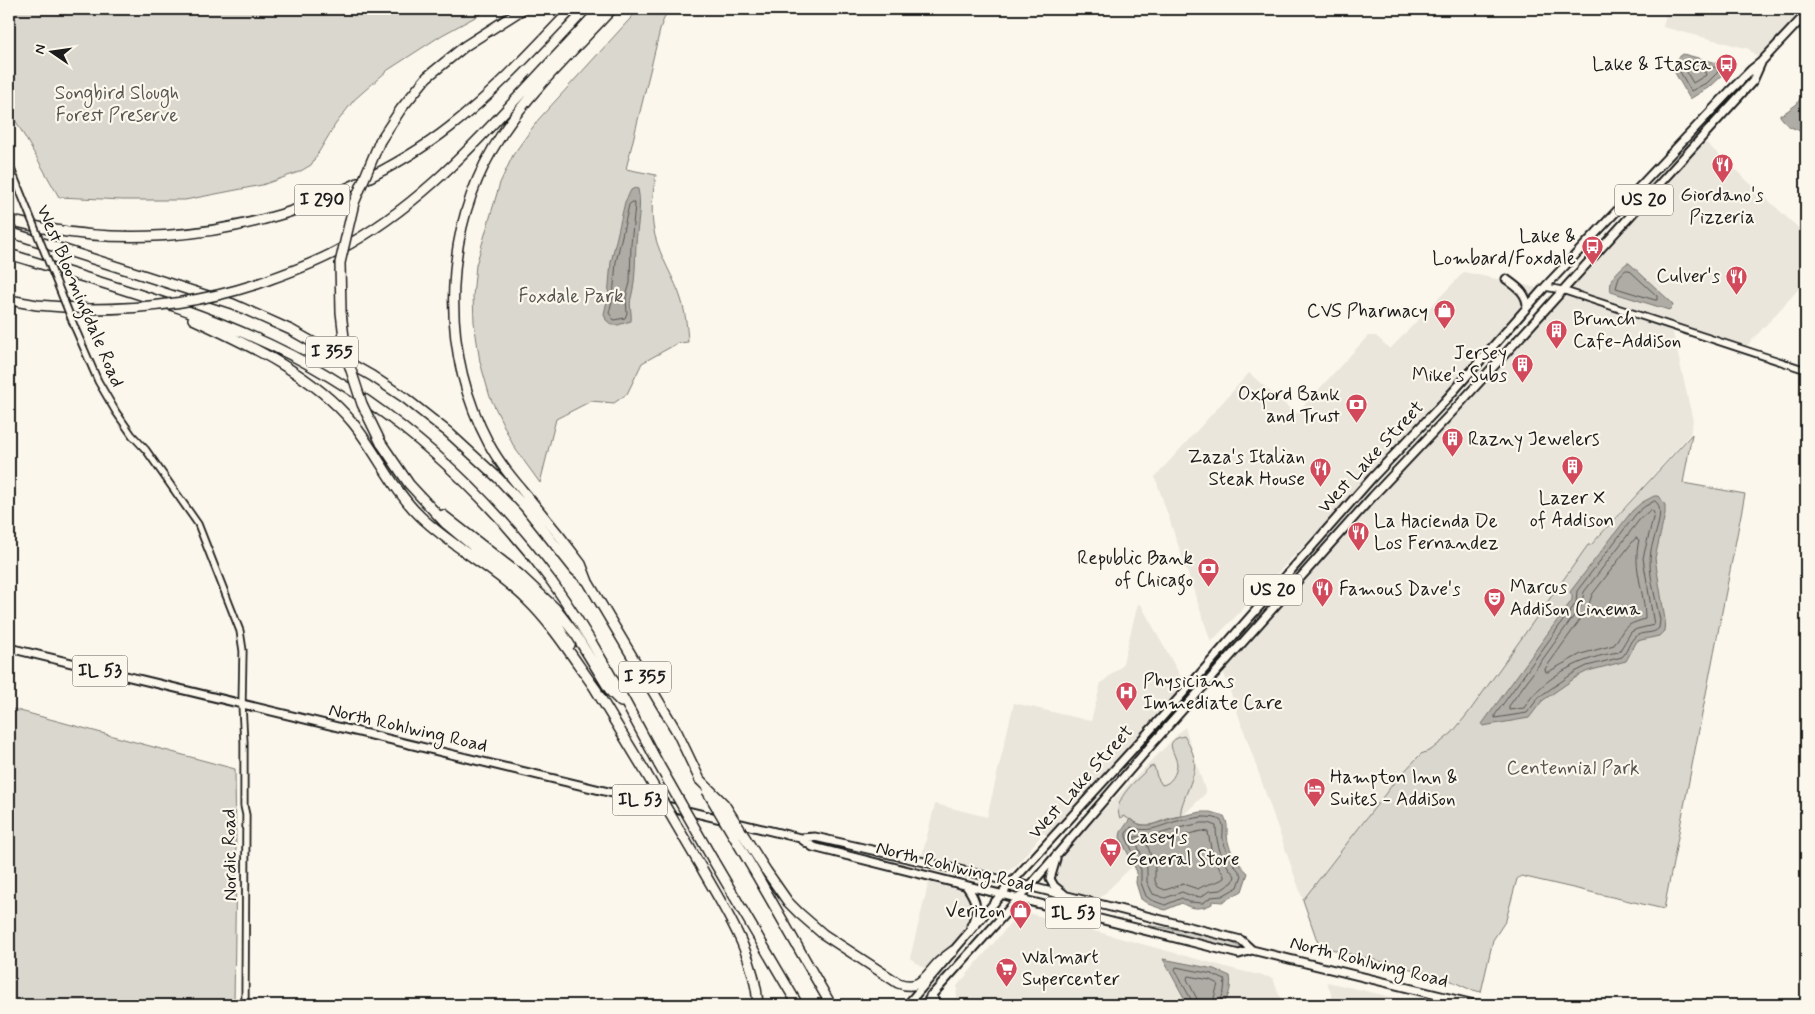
<svg xmlns="http://www.w3.org/2000/svg" width="1815" height="1014" font-family="Mynerve,sans-serif">
  <style>
    .built { fill: #eae6dc }
    .green { fill: #dad7ce; stroke: #7b7a75 }
    .water { fill: #afaca5; stroke: #74726e }
    .lines { fill: none; stroke-linecap: round; stroke-linejoin: round }
    .shore { stroke: #575653; stroke-width: 1 }
    .minor-casing { stroke: #1c1c1c; stroke-width: 9 }
    .major-casing { stroke: #1c1c1c; stroke-width: 11 }
    .highway-casing { stroke: #1c1c1c; stroke-width: 12 }
    .minor { stroke: #fbf7ec; stroke-width: 5.5 }
    .major { stroke: #fbf7ec; stroke-width: 7 }
    .highway { stroke: #fbf7ec; stroke-width: 9 }
    .minor-bridge-casing { stroke: #1c1c1c; stroke-width: 9; stroke-linecap: butt }
    .highway-bridge-casing { stroke: #1c1c1c; stroke-width: 12; stroke-linecap: butt }
    .minor-bridge { stroke: #fbf7ec; stroke-width: 5.5 }
    .highway-bridge { stroke: #fbf7ec; stroke-width: 9 }
    .labels { text-anchor: middle; dominant-baseline: central; stroke-width: 4.5; stroke-linejoin: round; paint-order: stroke }
    .shield { fill: #fbf7ec; stroke: #5f5e5a; stroke-width: 1 }
    .shield-label { font-size: 18px; font-weight: bold; fill: #1c1c1c }
    .poi-label { font-size: 19px; fill: #1c1c1c; stroke: #fbf7ec; text-anchor: end }
    .park-label { font-size: 19px; fill: #555451; stroke: #fbf7ec }
    .street-label { font-size: 19px; fill: #1c1c1c; stroke: #fbf7ec }
  </style>
  <rect width="100%" height="100%" fill="#fbf7ec"/>
  <filter id="ink" filterUnits="userSpaceOnUse"><feTurbulence type="fractalNoise" baseFrequency=".02" numOctaves="2"/><feDisplacementMap in="SourceGraphic" scale="10" xChannelSelector="R" yChannelSelector="G"/><feConvolveMatrix kernelMatrix="1 2 1 2 8 2 1 2 1" color-interpolation-filters="sRGB"/></filter>
  <g filter="url(#ink)">
    <path class="built" d="M1667,9h139v2l-45,50 -12,-12 -86,-22z
      M1703,140l103,95v46l-61,67 -74,-24 22,97 -3,13 -99,111h-3l-119,167 -17,21 -21,17 -10,4 -25,26 -93,120 -81,-232z
      M1464,272l78,17 -173,189 -158,164 -56,-165 94,-104 47,41 72,-78h8l14,13z
      M1138,604l3,1 45,81 -136,151 -7,-4 -27,33 -8,5 -21,2 -65,-17 13,-52 52,13 27,-114 77,18 10,-38 21,-17z
      M1185,727l21,66 -110,109 -19,-5 -16,-7 -9,-12 9,-25z
      M929,881l37,8 6,11 2,17 -11,19 -35,35 -18,-13z
      M1021,911l216,59 36,8 10,27h-327l1,-19z
      M1327,982l99,23h-91z"/>
    <path class="green" d="M9,9h481l-48,26 -54,35 -34,30 -19,25 -24,40 -12,7 -37,13 -77,15h-62l-64,-3 -50,-88z
      M639,9h29l-7,17 -35,143 30,6c-3,16 -5,33 -3,50 3,25 17,45 26,68 6,16 8,32 9,49l-10,1 -36,20 -15,31 -13,9 -23,-2 -35,18 -16,64 -26,-36 -24,-50 -10,-35 -6,-40 -1,-26 3,-31 24,-82 13,-28 25,-35z
      M1692,434l-9,49 62,11 -81,415 -143,-33 -4,3 -11,41 -13,20 -12,52 -12,-3 -26,-12 -124,-31 -16,-46 93,-120 25,-26 10,-4 21,-17 17,-21 119,-167h3z
      M9,708l226,61 1,88 -2,148h-225z
      M1184,736c16,26 12,33 1,61 -2,6 -5,12 -4,19 -27,3 -29,19 -57,0l-4,2c-9,-19 18,-39 30,-51l4,-1 3,11 5,8c9,-1 15,-12 15,-21 -2,-13 -15,-23 7,-28z
      M1134,923c26,5 92,11 110,27h-5l-105,-25z"/>
    <path class="water" d="M1683,54l38,10 3,6v4l-13,12 -21,13 -16,-28 4,-13z
      M1806,88v48l-8,-6 -10,-4 -8,-10v-2h3l14,-10z
      M635,188l3,1c4,18 -1,37 -2,55 -1,18 0,35 -5,54 -2,7 1,15 0,23l-13,4h-6l-6,-5 -2,-6 4,-18 3,-34 14,-60 6,-12z
      M1627,263h2l43,40 1,3 -4,4 -58,-18c-3,-13 7,-21 16,-29z
      M1654,496h5l6,9v9l-10,44 10,62 -1,11 -5,5 -22,5 -11,20 -38,10 -10,5 -36,25 -13,17 -46,8 -1,-2 90,-124v-5l-2,-3 62,-81 9,-8z
      M1201,812h9l14,4c4,7 3,12 3,19 1,16 11,28 21,38l-6,18 -20,11 -10,-1v3c-9,5 -21,6 -30,-1l-17,7 -17,-6 -7,-5 -5,-16 1,-11 -17,-35 1,-5 9,-13 10,6h11l26,-8z
      M1163,959l51,10 16,7c2,10 -1,22 -8,29h-34z"/>
    <g class="lines">
      <path class="shore" d="M1685,60l32,8 1,4 -10,10 -17,9 -12,-21 3,-8z
        M1689,67l16,5 1,3 -13,8 -7,-12z
        M633,202l2,3 -4,39 -1,39 -4,14 1,16 -2,5 -11,2 -5,-7 4,-16 3,-35 13,-57z
        M1626,270h3l28,26v4h-2l-39,-12 3,-11z
        M1655,501c12,8 -2,37 -4,49 -4,22 5,48 9,70l-1,8c-6,7 -16,3 -23,8 -7,5 -8,15 -14,21l-35,9 -12,6 -36,25 -12,16 -32,5v-3l81,-112 1,-12 59,-77 8,-7z
        M1651,510l2,1 1,3 -11,44 11,67 -17,4 -6,3 -12,20c-36,5 -76,24 -95,56l-15,2v-4l72,-100 3,-14 56,-73z
        M1636,538l3,2c-7,28 6,52 6,79 -22,7 -19,7 -31,26l-33,9 -33,18h-2l-1,-3 42,-59 5,-15z
        M1202,817c5,0 15,0 19,4 4,4 1,14 2,19 4,15 10,24 19,35l-4,12 -16,9 -11,1 -8,6 -14,-1 -7,-4 -17,7 -14,-5 -5,-4 -5,-13v-13l-15,-33v-4l5,-6c19,7 29,-2 47,-6 8,-1 16,-3 24,-4z
        M1202,823h6l8,3c0,20 6,35 19,50l-2,6 -12,8 -12,1 -8,6 -9,-1 -10,-4 -17,6 -12,-4 -6,-12v-14l-13,-31 19,-1 26,-8z
        M1202,831l6,1 4,22 12,22v2c-8,6 -17,5 -26,11l-15,-5 -18,6 -7,-3 -3,-6v-13l-8,-24z
        M1192,1005v-4l-17,-31 1,-3 36,7 13,6 -1,11 -5,14
        M1198,1005l-1,-6 -10,-20 1,-3 22,4 8,4 -6,21"/>
      <defs>
        <path id="minor" d="M9,164l19,47
          M1545,287l17,3 244,80
          M75,328l23,53 18,31 16,23 14,15 52,74 42,107 3,20 -1,54 2,37v64l2,9 -1,190"/>
        <path id="major" d="M1506,279c11,8 21,14 21,28
          M9,648l791,190 15,-1 197,45 229,58 11,10 226,55
          M800,838l13,9 426,107 13,-4
          M1056,859l-6,20 4,7 10,8
          M967,887c10,14 12,23 4,39
          M907,1005l105,-123 152,-167 208,-237 72,-76 101,-115 185,-196 22,-22 9,-7 45,-48
          M925,1005l6,-9 98,-109 124,-144 220,-247 81,-86 299,-329 8,-18"/>
        <path id="highway" d="M612,9c-36,39 -81,81 -110,125 -60,91 -64,214 -13,310 13,24 31,43 48,64 15,18 30,37 44,56l7,18 89,150 23,48
          M380,141l21,-32 26,-32 38,-31 58,-37
          M9,220c13,3 27,7 40,9 75,14 157,8 230,-14 26,-7 52,-19 77,-31 33,-16 65,-34 94,-57 45,-35 83,-77 122,-118
          M9,232l224,72 58,26 81,46 33,22 43,34 50,46 27,29 50,63 11,10
          M9,254c95,30 195,56 284,102 103,54 191,134 259,226 41,57 74,121 107,183
          M257,284c27,-10 55,-19 80,-33 73,-39 126,-94 181,-154 27,-29 55,-59 82,-88
          M9,300l28,5 53,4
          M193,319c56,26 121,56 160,104 24,30 40,67 67,93 33,32 75,52 107,84 27,26 48,61 70,91
          M381,443l28,41 36,39 77,64 30,30 18,28
          M443,515l77,60 35,33 21,27 35,57 10,10
          M594,687l52,86
          M713,860l85,145
          M701,867c24,43 54,87 57,138
          M765,869l23,33 11,11 24,21 75,49c21,8 27,-6 39,-19 5,-5 11,-9 16,-13
          M756,874l75,131
          M931,996l5,9"/>
      </defs>
      <use href="#minor" class="minor-casing"/>
      <use href="#major" class="major-casing"/>
      <use href="#highway" class="highway-casing"/>
      <use href="#minor" class="minor"/>
      <use href="#major" class="major"/>
      <use href="#highway" class="highway"/>
      <defs>
        <path id="minor-bridge" d="M28,211l47,117"/>
        <path id="highway-bridge" d="M380,141l-26,62 -14,60 1,49 5,43 16,49 19,39
          M90,309c57,0 112,-7 167,-25
          M659,765l54,95
          M646,773l55,94
          M700,780l24,24 41,65
          M707,791l49,83"/>
      </defs>
      <use href="#minor-bridge" class="minor-bridge-casing"/>
      <use href="#highway-bridge" class="highway-bridge-casing"/>
      <use href="#minor-bridge" class="minor-bridge"/>
      <use href="#highway-bridge" class="highway-bridge"/>
    </g>
  </g>
  <defs>
    <symbol id="bus-pin" viewBox="-11 -11 22 30"><path d="M0 17L-7.5 6A9.5 9.5 0 1 1 7.5 6Z" fill="#d1495b" stroke="#fbf7ec"/><path d="M-5-6H5V4H4V6H2V4H-2V6H-4V4H-5ZM-3.5-4V0h7V-4ZM-3.5 1.2v1.5H-2V1.2ZM2 1.2v1.5H3.5V1.2Z" fill="#fff"/></symbol>
    <symbol id="restaurant-pin" viewBox="-11 -11 22 30"><path d="M0 17L-7.5 6A9.5 9.5 0 1 1 7.5 6Z" fill="#d1495b" stroke="#fbf7ec"/><path d="M-5-6h1v4h1v-4h1v4h1v-4h1v5L-1.5 .5V6h-2V.5L-5-1ZM5-6V6H3V1.5H1.5Q1.5-4 5-6Z" fill="#fff"/></symbol>
    <symbol id="shop-pin" viewBox="-11 -11 22 30"><path d="M0 17L-7.5 6A9.5 9.5 0 1 1 7.5 6Z" fill="#d1495b" stroke="#fbf7ec"/><path d="M-5-2.5h2.3a2.7 3.5 0 0 1 5.4 0H5L5.5 6h-11ZM-1.5-2.5h3a1.5 2.3 0 0 0-3 0Z" fill="#fff"/></symbol>
    <symbol id="building-pin" viewBox="-11 -11 22 30"><path d="M0 17L-7.5 6A9.5 9.5 0 1 1 7.5 6Z" fill="#d1495b" stroke="#fbf7ec"/><path d="M-4-6H4V6H1V3H-1V6H-4ZM-2.5-4.3h1.7v1.8h-1.7ZM.8-4.3h1.7v1.8H.8ZM-2.5-1h1.7V.8h-1.7ZM.8-1h1.7V.8H.8Z" fill="#fff"/></symbol>
    <symbol id="bank-pin" viewBox="-11 -11 22 30"><path d="M0 17L-7.5 6A9.5 9.5 0 1 1 7.5 6Z" fill="#d1495b" stroke="#fbf7ec"/><path d="M-6-4H6V4H-6ZM0-2.3a2.3 2.3 0 1 0 0 4.6a2.3 2.3 0 1 0 0-4.6Z" fill="#fff"/></symbol>
    <symbol id="theatre-pin" viewBox="-11 -11 22 30"><path d="M0 17L-7.5 6A9.5 9.5 0 1 1 7.5 6Z" fill="#d1495b" stroke="#fbf7ec"/><path d="M-5-5.5Q0-4 5-5.5V0Q5 5 0 6Q-5 5-5 0ZM-3.3-2.5H-1v1.5H-3.3ZM1-2.5H3.3v1.5H1ZM-2.8 1Q0 5.5 2.8 1Z" fill="#fff"/></symbol>
    <symbol id="hospital-pin" viewBox="-11 -11 22 30"><path d="M0 17L-7.5 6A9.5 9.5 0 1 1 7.5 6Z" fill="#d1495b" stroke="#fbf7ec"/><path d="M-5-5h3v3.5h4V-5h3V5h-3V1.5h-4V5h-3Z" fill="#fff"/></symbol>
    <symbol id="hotel-pin" viewBox="-11 -11 22 30"><path d="M0 17L-7.5 6A9.5 9.5 0 1 1 7.5 6Z" fill="#d1495b" stroke="#fbf7ec"/><path d="M-6-4.5h1.5V1H6V5H4.5V3h-9V5H-6ZM-4 0a1.8 1.8 0 1 1 3.6 0ZM.5 0V-2.5h3Q6-2.5 6 0Z" fill="#fff"/></symbol>
    <symbol id="supermarket-pin" viewBox="-11 -11 22 30"><path d="M0 17L-7.5 6A9.5 9.5 0 1 1 7.5 6Z" fill="#d1495b" stroke="#fbf7ec"/><path d="M-6-5.5h2.5l.6 2H6L4.5 2H-2.5L-4.4-4H-6ZM-1.5 3.2a1.3 1.3 0 1 0 .1 0ZM3 3.2a1.3 1.3 0 1 0 .1 0Z" fill="#fff"/></symbol>
  </defs>
  <g fill-rule="evenodd">
    <use href="#bus-pin" x="1714" y="52" width="25" height="34"/>
    <use href="#restaurant-pin" x="1710" y="152" width="25" height="34"/>
    <use href="#bus-pin" x="1580" y="234" width="25" height="34"/>
    <use href="#restaurant-pin" x="1724" y="264" width="25" height="34"/>
    <use href="#shop-pin" x="1432" y="298" width="25" height="34"/>
    <use href="#building-pin" x="1544" y="318" width="25" height="34"/>
    <use href="#building-pin" x="1510" y="352" width="25" height="34"/>
    <use href="#bank-pin" x="1344" y="392" width="25" height="34"/>
    <use href="#building-pin" x="1440" y="426" width="25" height="34"/>
    <use href="#building-pin" x="1560" y="454" width="25" height="34"/>
    <use href="#restaurant-pin" x="1308" y="456" width="25" height="34"/>
    <use href="#restaurant-pin" x="1346" y="520" width="25" height="34"/>
    <use href="#bank-pin" x="1196" y="556" width="25" height="34"/>
    <use href="#restaurant-pin" x="1310" y="576" width="25" height="34"/>
    <use href="#theatre-pin" x="1482" y="586" width="25" height="34"/>
    <use href="#hospital-pin" x="1114" y="680" width="25" height="34"/>
    <use href="#hotel-pin" x="1302" y="776" width="25" height="34"/>
    <use href="#supermarket-pin" x="1098" y="836" width="25" height="34"/>
    <use href="#shop-pin" x="1008" y="898" width="25" height="34"/>
    <use href="#supermarket-pin" x="994" y="956" width="25" height="34"/>
  </g>
  <g class="labels">
    <g class="shield">
      <rect x="294.5" y="184.5" width="55" height="31" rx="4"/>
      <rect x="1615" y="184.5" width="58" height="31" rx="4"/>
      <rect x="306" y="336.5" width="52" height="31" rx="4"/>
      <rect x="1244" y="574.5" width="58" height="31" rx="4"/>
      <rect x="72.5" y="655.5" width="55" height="31" rx="4"/>
      <rect x="619" y="661.5" width="52" height="31" rx="4"/>
      <rect x="612.5" y="784.5" width="55" height="31" rx="4"/>
      <rect x="1045.5" y="897.5" width="55" height="31" rx="4"/>
    </g>
    <g class="shield-label">
      <text x="322" y="200">I 290</text>
      <text x="1644" y="200">US 20</text>
      <text x="332" y="352">I 355</text>
      <text x="1273" y="590">US 20</text>
      <text x="100" y="671">IL 53</text>
      <text x="645" y="677">I 355</text>
      <text x="640" y="800">IL 53</text>
      <text x="1073" y="913">IL 53</text>
    </g>
    <g class="poi-label">
      <text x="1711" y="64">Lake &amp; Itasca</text>
      <text x="1722" y="195" text-anchor="middle">Giordano's<tspan x="1722" dy="22">Pizzeria</tspan></text>
      <text x="1576" y="236">Lake &amp;<tspan x="1576" dy="22">Lombard/Foxdale</tspan></text>
      <text x="1720" y="276">Culver's</text>
      <text x="1428" y="311">CVS Pharmacy</text>
      <text x="1573" y="319" text-anchor="start">Brunch<tspan x="1573" dy="22">Cafe-Addison</tspan></text>
      <text x="1507" y="353">Jersey<tspan x="1507" dy="22">Mike's Subs</tspan></text>
      <text x="1340" y="394">Oxford Bank<tspan x="1340" dy="22">and Trust</tspan></text>
      <text x="1468" y="439" text-anchor="start">Razny Jewelers</text>
      <text x="1305" y="457">Zaza's Italian<tspan x="1305" dy="22">Steak House</tspan></text>
      <text x="1572" y="498" text-anchor="middle">Lazer X<tspan x="1572" dy="22">of Addison</tspan></text>
      <text x="1374" y="521" text-anchor="start">La Hacienda De<tspan x="1374" dy="22">Los Fernandez</tspan></text>
      <text x="1193" y="558">Republic Bank<tspan x="1193" dy="22">of Chicago</tspan></text>
      <text x="1510" y="587" text-anchor="start">Marcus<tspan x="1510" dy="22">Addison Cinema</tspan></text>
      <text x="1339" y="589" text-anchor="start">Famous Dave's</text>
      <text x="1143" y="681" text-anchor="start">Physicians<tspan x="1143" dy="22">Immediate Care</tspan></text>
      <text x="1330" y="777" text-anchor="start">Hampton Inn &amp;<tspan x="1330" dy="22">Suites - Addison</tspan></text>
      <text x="1126" y="837" text-anchor="start">Casey's<tspan x="1126" dy="22">General Store</tspan></text>
      <text x="1005" y="911">Verizon</text>
      <text x="1022" y="957" text-anchor="start">Walmart<tspan x="1022" dy="22">Supercenter</tspan></text>
    </g>
    <g class="park-label">
      <text x="117" y="93">Songbird Slough<tspan x="117" dy="22">Forest Preserve</tspan></text>
      <text x="571" y="296">Foxdale Park</text>
      <text x="1573" y="768">Centennial Park</text>
    </g>
    <g class="street-label">
      <text transform="translate(80 296) rotate(67)">West Bloomingdale Road</text>
      <text transform="translate(1371 457) rotate(-47)">West Lake Street</text>
      <text transform="translate(408 728) rotate(13)">North Rohlwing Road</text>
      <text transform="translate(1081 782) rotate(-48)">West Lake Street</text>
      <text transform="translate(230 855) rotate(-91)">Nordic Road</text>
      <text transform="translate(955 867) rotate(14)">North Rohlwing Road</text>
      <text transform="translate(1369 962) rotate(14)">North Rohlwing Road</text>
    </g>
  </g>
  <rect width="1815" height="1014" fill="none" stroke="#fbf7ec" stroke-width="30"/>
  <rect x="15" y="15" width="1785" height="984" fill="none" stroke="#1c1c1c" stroke-width="2" filter="url(#ink)"/>
  <g transform="translate(52 52) rotate(283)" stroke="#fbf7ec" stroke-width="4" paint-order="stroke">
  <path d="M0-4L9 19L0 12L-9 19Z" fill="#1c1c1c"/>
  <text y="-8" font-size="14" font-weight="bold" text-anchor="middle" fill="#1c1c1c">N</text>
  </g>
</svg>
